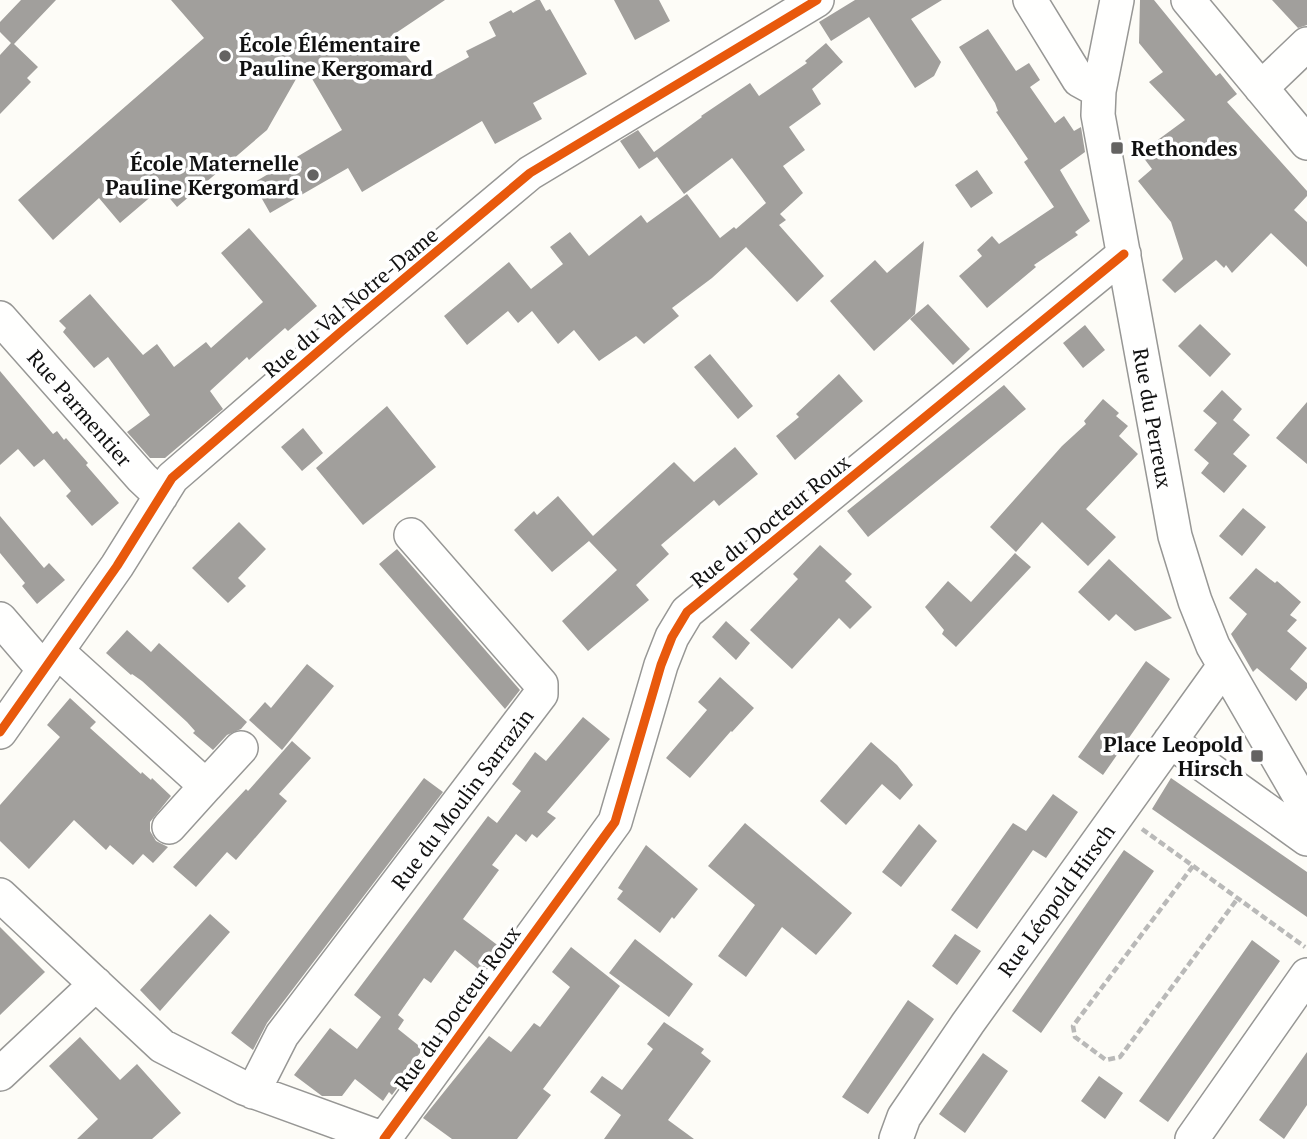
<svg xmlns="http://www.w3.org/2000/svg" width="1307" height="1139" font-family="'PT Serif',serif">
  <style>
    .building { fill: #a19f9c }
    .lines { fill: none; stroke-linecap: round; stroke-linejoin: round }
    .minor-casing { stroke: #979795; stroke-width: 36 }
    .path { stroke: #b9b9b8; stroke-width: 4.5; stroke-dasharray: 7 3.5; stroke-linecap: butt }
    .minor { stroke: #fffffe; stroke-width: 33 }
    .cycleway-casing { stroke: #fff; stroke-width: 13 }
    .cycleway { stroke: #e8590c; stroke-width: 9 }
    .poi-dot { fill: #646362; stroke: #fff; stroke-width: 2.5 }
    .labels { text-anchor: middle; dominant-baseline: central; stroke-width: 7; stroke-linejoin: round; paint-order: stroke }
    .poi-label { font-size: 21px; font-weight: bold; fill: #111; stroke: #fff; text-anchor: start }
    .street-label { font-size: 21px; fill: #111; stroke: #fff }
  </style>
  <rect width="100%" height="100%" fill="#fdfcf7"/>
  <path class="building" d="M21,0h35l-42,44 24,23 -11,11 4,4 -31,32v-59l11,-12 -11,-11v-10z
    M171,0h274l-55,37 37,43 42,-23 -3,-6 30,-15 -7,-14 22,-12 2,3 23,-13h4l6,11 4,-2 37,65 -54,29 9,16 -47,25 -13,-23 -120,71 -14,-24 -78,45 -17,-30 89,-53 -38,-65 -37,65 -90,77 -16,-19 -41,35 -21,-25 -46,42 -35,-40 186,-162z
    M614,0h45l11,21 -35,19z
    M855,0h87l-31,19 30,43 -7,14 -19,12 -46,-71 -38,24 -12,-19z
    M1140,0h14l62,76 4,-3 17,21 -10,8 80,89v5l-13,14 13,12v45l-36,-34 -39,40 -6,-8 -2,3 -8,-8 -41,33 -13,-13 21,-21 -12,-37 -33,-41 14,-12 -12,-16 45,-33 -36,-38 14,-10 -24,-29z
    M1272,0h35v25l-9,3z
    M988,29l28,42 13,-8 11,17 -10,7 25,36 9,-7 10,15 7,-4 4,25 -25,18 30,51 -15,11 3,3 -44,30 2,2 -49,41 -28,-32 23,-20 -5,-6 15,-14 7,8 55,-37 -30,-45 4,-3 -32,-47 2,-1 -3,-8 -36,-56z
    M826,43l17,19 -31,27 9,15 -32,23 16,23 -22,16 20,27 -23,21 6,6 -7,5 45,51 -27,26 -51,-55 -34,31 -40,30 7,8 -35,28 -8,-8 -37,25 -25,-31 -16,14 -26,-33 -14,12 -10,-12 -41,34 -23,-29 65,-54 22,27 32,-25 -13,-17 20,-15 19,24 52,-41 6,8 40,-29 33,44 14,-11 2,2 30,-26 -34,-45 -48,36 -27,-37 -18,12 -19,-28 18,-11 16,22 48,-35 -1,-1 49,-33 9,13 48,-33 -2,-2z
    M977,170l16,23 -22,15 -16,-23z
    M249,228l68,78 -29,25 -3,-3 -36,32 -2,-3 -37,34 13,18 -58,49h-15l-23,-26 23,-17 -42,-58 -14,11 -31,-36 3,-4 -7,-7 31,-27 53,61 14,-11 17,23 32,-25 5,6 52,-46 -42,-49z
    M924,241l-9,73 -41,37 -44,-50 45,-41 12,13z
    M928,304l42,45 -17,16 -43,-46z
    M1200,324l31,30 -21,23 -32,-31z
    M1085,325l20,25 -22,18 -20,-25z
    M710,354l43,52 -15,13 -44,-52z
    M0,371l53,63 4,-3 7,9 2,-2 22,25 -2,2 33,38 -27,23 -26,-30 5,-5 -27,-32 -10,8 -16,-18 -18,16z
    M839,374l24,27 -68,59 -19,-24 23,-19 -3,-3z
    M1004,385l22,24 -158,128 -21,-26z
    M1222,390l20,19 -9,11 17,15 -17,19 14,12 -23,27 -23,-20 8,-10 -15,-13 23,-27 -14,-12z
    M1103,399l16,14 -3,3 12,10 -9,10 19,18 -52,55 30,28 -28,29 -46,-44 -26,30 -26,-25 72,-81 24,-22 -2,-3z
    M1307,402v62l-31,-26z
    M387,406l49,61 -73,58 -47,-57z
    M303,428l20,25 -21,18 -21,-24z
    M735,447l23,27 -39,32 -5,-6 -53,45 8,9 -33,31 13,15 -61,51 -26,-30 55,-51 -28,-29 -37,31 -38,-42 20,-19 3,4 21,-19 35,40 81,-74 20,20z
    M1243,508l23,19 -24,29 -23,-20z
    M0,516l44,52 5,-5 16,17 -28,24 -15,-18 3,-3 -25,-30z
    M239,522l27,27 -28,29 8,8 -18,17 -36,-35z
    M820,545l32,29 -7,7 27,26 -22,22 -11,-11 -47,51 -42,-39 48,-51 -5,-5z
    M397,549l123,141 -15,19 -126,-145z
    M1015,553l16,14 -75,80 -14,-13 2,-4 -19,-23 23,-26 23,21z
    M1109,559l63,59 -37,13 -19,-17 -7,7 -31,-29z
    M1256,568l19,15 2,-2 24,21 -11,13 7,5 -10,11 20,17 -17,21 17,14v5l-11,13 -39,-33 -4,4 -22,-38 16,-20 -18,-16z
    M726,621l24,22 -14,17 -24,-23z
    M127,630l24,22 8,-9 88,79 -6,7 -14,6 -14,15 -20,-17 2,-2 -8,-9 -45,-41 -10,-7 -1,1 -25,-22z
    M1146,661l24,18 -67,96 -25,-18z
    M307,664l27,22 -52,64 -33,-30 16,-18 6,6z
    M720,677l34,31 -22,24 -1,-1 -41,47 -24,-20 41,-48 -9,-8z
    M70,698l26,24 -6,6 51,46 1,-2 9,8 1,-2 19,18 -21,26v9l6,10 12,6 -15,16 -10,-9 -10,11 -23,-20 -4,5 -32,-30 -45,49 -29,-28v-36l60,-68 -13,-12z
    M583,717l27,22 -63,73 9,6 -19,20 -5,-4 -6,8 -10,-8 -24,31 7,5 -36,49 37,28 -18,25 -27,-22 -24,33 -7,-5 -26,37 6,5 -6,9 25,20 -16,21 2,2 -17,23 -3,-3 -6,9 -28,-22 -13,17h-20l-28,-21 36,-47 27,21 24,-32 -27,-22 134,-179 9,7 24,-32 -9,-7 23,-32 11,9z
    M292,741l19,17 -32,36 8,7 -51,59 -9,-8 -31,35 -23,-20 73,-78 2,2z
    M871,742l26,23 16,20 -13,15 -18,-16 -36,41 -26,-24z
    M424,778l19,14 -176,231 -14,27 -22,-17z
    M1171,778l136,94v45l-155,-108z
    M1053,794l25,18 -32,46 -13,-8 -56,79 -26,-19 62,-87 13,8z
    M745,823l107,90 -36,42 -34,-28 -36,50 -28,-21 37,-51 -47,-39z
    M919,824l18,17 -36,46 -19,-15z
    M646,845l52,44 -24,30 -2,-2 -12,16 -43,-34 6,-8 -5,-3z
    M1124,850l30,21 -113,162 -29,-22z
    M210,914l20,18 -70,79 -20,-21z
    M0,927l45,45 -45,43z
    M955,934l26,17 -24,34 -25,-19z
    M635,939l58,45 -24,33 -60,-44z
    M1252,940l28,21 -112,161 -29,-21z
    M571,947l49,39 -77,103 8,6 -34,44h-65l-29,-21 66,-82 22,16 23,-29 6,4 30,-40 -18,-15z
    M908,1000l26,19 -66,95 -26,-17z
    M664,1022l40,27 -3,4 10,8 -43,59 26,19h-90l17,-24 -31,-23 12,-16 20,14 31,-41 -6,-5z
    M80,1037l40,43 17,-16 44,49 -29,26h-75l21,-20 -49,-53z
    M1307,1052v53l-23,34 -25,-19z
    M983,1053l25,18 -43,62 -26,-19z
    M1099,1076l24,17 -18,26 -24,-18z"/>
  <g class="lines">
    <defs>
      <path id="minor" d="M1030,0l49,80 20,11
        M1117,0l-18,91 -1,24 77,421 20,65 18,45 94,163
        M1188,0l119,143
        M1261,88l46,-44
        M0,318l142,160 19,18
        M0,619l44,51
        M57,651l149,135 35,-38
        M0,732l117,-166 55,-88 171,-148 187,-157 287,-173
        M1170,741l137,98
        M169,827l37,-41
        M0,895l162,151 82,42 140,51
        M0,1074l96,-90
        M253,1092l29,-57 259,-341v-10l-130,-149
        M384,1139l231,-317 46,-157 11,-28 15,-25 437,-358
        M896,1139l8,-22 64,-94 256,-357
        M1192,1139l115,-164"/>
    </defs>
    <use href="#minor" class="minor-casing"/>
    <path class="path" d="M1142,829l163,118
      M1193,866l-120,160 2,11 31,23 14,-3 118,-159"/>
    <use href="#minor" class="minor"/>
    <defs>
      <path id="cycleway" d="M0,732l117,-166 55,-88 171,-148 187,-157 287,-173
        M384,1139l231,-317 46,-157 11,-28 15,-25 437,-358"/>
    </defs>
    <use href="#cycleway" class="cycleway-casing"/>
    <use href="#cycleway" class="cycleway"/>
  </g>
  <g class="poi-dot">
    <circle cx="225" cy="56" r="7"/>
    <rect x="1110" y="141" width="14" height="14" rx="3.5"/>
    <circle cx="313" cy="175" r="7"/>
    <rect x="1250" y="749" width="14" height="14" rx="3.5"/>
  </g>
  <g class="labels">
    <g class="poi-label">
      <text x="239" y="44">École Élémentaire<tspan x="239" dy="24">Pauline Kergomard</tspan></text>
      <text x="1131" y="148">Rethondes</text>
      <text x="299" y="163" text-anchor="end">École Maternelle<tspan x="299" dy="24">Pauline Kergomard</tspan></text>
      <text x="1243" y="744" text-anchor="end">Place Leopold<tspan x="1243" dy="24">Hirsch</tspan></text>
    </g>
    <g class="street-label">
      <text transform="translate(350 302) rotate(-40)">Rue du Val Notre-Dame</text>
      <text transform="translate(80 408) rotate(49)">Rue Parmentier</text>
      <text transform="translate(1153 418) rotate(80)">Rue du Perreux</text>
      <text transform="translate(770 521) rotate(-39)">Rue du Docteur Roux</text>
      <text transform="translate(462 799) rotate(-53)">Rue du Moulin Sarrazin</text>
      <text transform="translate(1056 900) rotate(-54)">Rue Léopold Hirsch</text>
      <text transform="translate(457 1008) rotate(-54)">Rue du Docteur Roux</text>
    </g>
  </g>
</svg>
